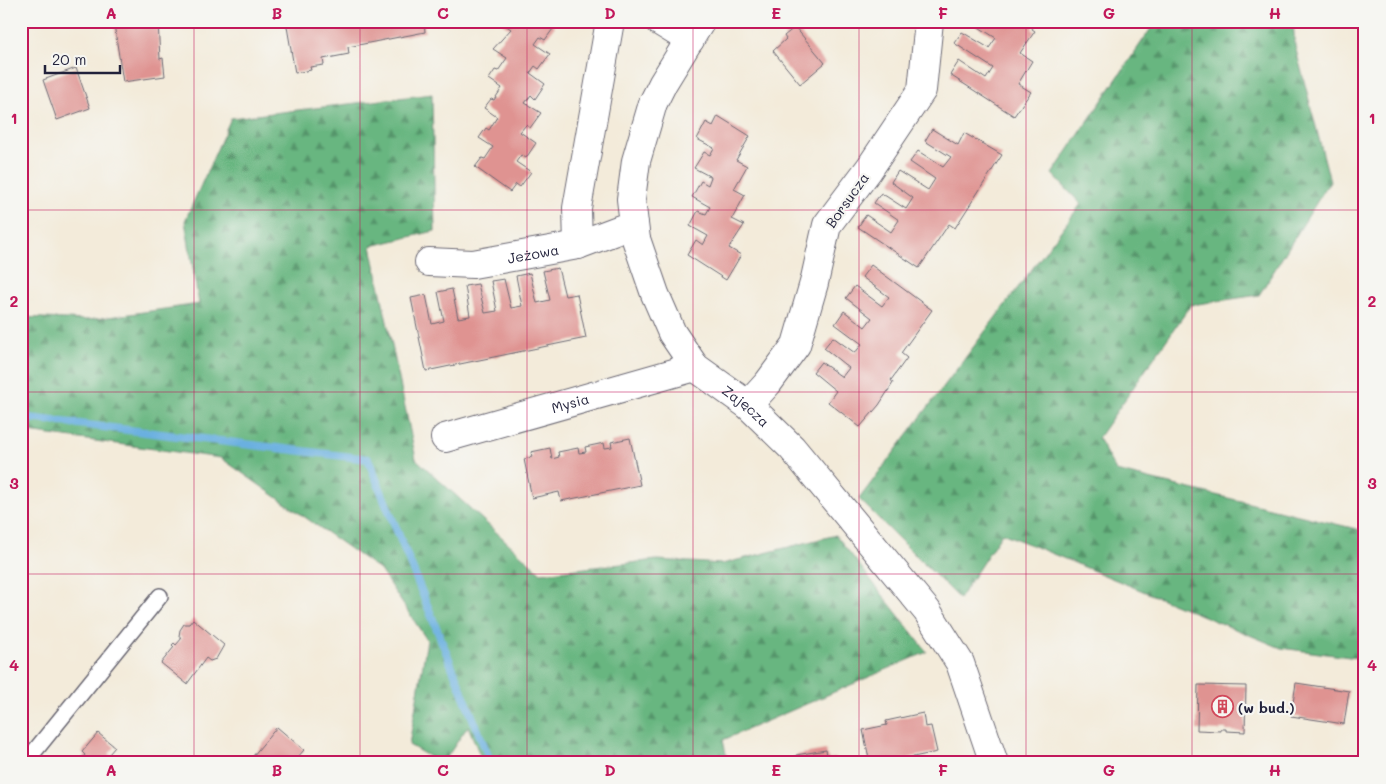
<svg xmlns="http://www.w3.org/2000/svg" width="1386" height="784" font-family="Mali,sans-serif">
  <style>
    .forest { fill: url(#forest-firs); stroke: #456c5e }
    .lines { fill: none; stroke-linecap: round; stroke-linejoin: round }
    .stream { stroke: #6ab0e0; stroke-width: 8 }
    .building { fill: #df9391 }
    .lane-casing { stroke: #6b6873; stroke-width: 18 }
    .street-casing { stroke: #6b6873; stroke-width: 30 }
    .lane { stroke: #fff; stroke-width: 15 }
    .street { stroke: #fff; stroke-width: 28 }
    .grid { fill: none; stroke: #c2185b; stroke-width: 1; stroke-opacity: 0.55 }
    .labels { text-anchor: middle; dominant-baseline: central; stroke-width: 4.5; stroke-linejoin: round; paint-order: stroke }
    .street-label { font-size: 14px; fill: #22223b; stroke: #f6f6f2 }
    .poi-label { font-size: 14px; font-weight: bold; fill: #22223b; stroke: #f6f6f2; text-anchor: start }
    .neatline { fill: none; stroke: #c2185b; stroke-width: 2 }
    .grid-label { font-size: 16px; text-anchor: middle; font-weight: bold; fill: #c2185b }
  </style>
  <defs>
    <pattern id="forest-firs" width="22" height="20" patternUnits="userSpaceOnUse" patternTransform="scale(1.25)"><rect width="22" height="20" fill="#68b680"/><path d="M5 1l3.5 6h-7zM16 11l3.5 6h-7z" fill="#55946a"/></pattern>
  </defs>
  <rect width="100%" height="100%" fill="#f6f6f2"/>
  <filter id="ink" filterUnits="userSpaceOnUse"><feTurbulence type="fractalNoise" baseFrequency=".02" numOctaves="2"/><feDisplacementMap in="SourceGraphic" scale="10" xChannelSelector="R" yChannelSelector="G"/><feConvolveMatrix kernelMatrix="1 2 1 2 8 2 1 2 1" color-interpolation-filters="sRGB"/></filter>
  <filter id="wash" filterUnits="userSpaceOnUse"><feTurbulence type="fractalNoise" baseFrequency=".0096" numOctaves="4" result="noise"/><feDisplacementMap in="SourceGraphic" scale="20" xChannelSelector="R" yChannelSelector="G"/><feGaussianBlur stdDeviation="1.12" result="paint"/><feColorMatrix in="noise" values="0 0 0 0 0 0 0 0 0 0 0 0 0 0 0 0 0 1.4 0 .05"/><feComposite in="paint" operator="in"/></filter>
  <g filter="url(#wash)">
    <rect width="100%" height="100%" fill="#f3ebda"/>
    <path class="forest" d="M1156,21h137l2,25 35,135 -71,114 -68,10 -93,133 18,33 249,60v128l-84,-11 -279,-115 -43,66 -100,-100 222,-295 -29,-30z
      M432,94l3,137 -64,15 45,213 125,114 116,-13 65,4 114,-29 91,117 -204,88 5,23h-245l-15,-37 -25,37h-3l-31,-18 18,-105 -47,-70 -159,-112 -200,-27v-114l67,3 111,-16 -14,-83 46,-103z"/>
    <g class="lines">
      <path class="stream" d="M21,417l347,42 123,304"/>
    </g>
    <g id="blocks">
      <path class="building" d="M121,21h37l2,38 3,-1 2,18 -42,6 -9,-58 7,-1z
        M286,21h15l1,4 13,-2v-2h109l1,11 -77,15 1,7 -26,5 1,6 -14,2 1,3 -16,3z
        M499,21h51l5,5 -10,14 -5,-3 -5,7 15,10 -11,15 -4,-3 -5,7 15,11 -10,15 -4,-4 -6,8 16,10 -11,15 -4,-3 -6,7 16,11 -10,15 -5,-3 -5,7 15,10 -11,15 -4,-3 -6,8 -35,-25 7,-9 3,1 8,-12 -14,-9 7,-10 3,2 8,-13 -13,-9 7,-9 3,1 8,-12 -13,-9 6,-9 3,1 9,-13 -14,-9 18,-20z
        M969,21h67l-4,8 3,2 -15,22 12,8 -14,23 13,8 -17,24 -64,-41 9,-14 27,18 7,-11 -39,-25 8,-11 27,16 7,-10z
        M795,27l30,36 -25,21 -27,-33 13,-12 -2,-3z
        M76,68l14,40 -33,12 -14,-40z
        M718,116l32,20 -14,24 11,6 -13,23 11,6 -13,24 12,6 -15,23 12,7 -15,25 -39,-25 9,-15 7,5 5,-9 -18,-10 8,-15 8,3 4,-7 -18,-10 9,-16 7,4 3,-8 -17,-9 10,-16 6,3 4,-7 -17,-9 9,-17 7,4z
        M932,129l26,16 6,-12 38,22 -47,73 -6,-4 -30,44 -61,-41 8,-12 25,17 8,-12 -25,-17 7,-10 25,16 7,-11 -22,-16 7,-11 30,19 7,-11 -25,-17 8,-11 25,16 8,-10 -26,-16z
        M871,265l61,45 -31,43 6,5 -16,22 2,3 -14,22 -19,22 -32,-25 8,-11 -23,-19 8,-10 21,15 7,-9 -25,-20 9,-11 22,16 7,-9 -27,-20 9,-13 21,16 7,-9 -26,-20 9,-12 27,20 7,-9 -27,-20z
        M558,268l7,28 12,-2 9,44 -160,33 -15,-73 15,-3 6,29 12,-3 -6,-29 14,-3 6,29 12,-2 -5,-30 13,-2 7,29 12,-2 -6,-30 13,-2 7,29 11,-2 -6,-30 14,-3 7,30 13,-3 -7,-29z
        M630,438l10,47 -79,16 -2,-9 -27,6 -8,-39 8,-2 -1,-5 19,-4 2,11 7,-2 -1,-5 20,-4 1,5 7,-1 -1,-5 19,-4 1,5 7,-1 -1,-5z
        M193,619l31,26 -8,14 -6,2 -4,-3 -19,26 -26,-21 13,-16 -2,-2 2,-2 2,2 6,-7 -3,-2 1,-6 4,-6h5z
        M1296,683l53,8 -5,33 -53,-8z
        M1198,685l48,1 -1,46 -19,-1v-2h-6v2l-23,-1z
        M923,713l2,14 6,-1 6,26 -52,11h-15l-7,-33 24,-5 -1,-4z
        M277,727l27,23 -7,8 6,5h-42l-8,-7z
        M98,733l17,14 -6,7 11,9h-41l6,-8 -3,-3z
        M826,750l2,9 7,-1 1,5h-39l-1,-8z"/>
    </g>
  </g>
  <g filter="url(#ink)">
    <use href="#blocks" fill-opacity="0" stroke="#6b6873" stroke-width="1"/>
    <g class="lines">
      <defs>
        <path id="lane" d="M25,763l135,-167"/>
        <g id="street">
          <path d="M659,21l31,19"/>
          <path id="s1" d="M701,21l-38,62 -10,20 -17,58 -5,38 3,25 2,15 19,55 17,39 23,34 53,38 44,43 135,163 33,52 34,100"/>
          <path d="M578,245l-1,-37 33,-187"/>
          <path id="s2" d="M429,262l44,2 105,-19 56,-21"/>
          <path d="M748,405l20,-22 28,-38 18,-62 13,-58 42,-56 53,-79 7,-69"/>
          <path id="s3" d="M445,438l250,-71"/>
        </g>
      </defs>
      <use href="#lane" class="lane-casing"/>
      <use href="#street" class="street-casing"/>
      <use href="#lane" class="lane"/>
      <use href="#street" class="street"/>
    </g>
  </g>
  <path class="grid" d="M194,21v742M360,21v742M527,21v742M693,21v742M859,21v742M1026,21v742M1192,21v742M21,210h1344M21,392h1344M21,574h1344"/>
  <defs>
    <symbol id="building-ring" viewBox="-11 -11 22 22"><circle r="9.5" fill="#f6f6f2" stroke="#d1495b" stroke-width="1.5"/><path d="M-4-6H4V6H1V3H-1V6H-4ZM-2.5-4.3h1.7v1.8h-1.7ZM.8-4.3h1.7v1.8H.8ZM-2.5-1h1.7V.8h-1.7ZM.8-1h1.7V.8H.8Z" fill="#d1495b"/></symbol>
  </defs>
  <g fill-rule="evenodd">
    <use href="#building-ring" x="1210" y="694" width="25" height="25"/>
  </g>
  <g class="labels">
    <g class="street-label">
      <text transform="translate(847 200) rotate(-55)">Borsucza</text>
      <text stroke="none"><textPath href="#s2" startOffset="105">Jeżowa</textPath></text>
      <text stroke="none"><textPath href="#s3" startOffset="130">Mysia</textPath></text>
      <text stroke="none"><textPath href="#s1" startOffset="440">Zajęcza</textPath></text>
    </g>
    <g class="poi-label">
      <text x="1238" y="707">(w bud.)</text>
    </g>
  </g>
  <rect width="1386" height="784" fill="none" stroke="#f6f6f2" stroke-width="55"/>
  <path d="M45 65v8h75v-8" fill="none" stroke="#22223b" stroke-width="2.5"/>
  <text x="52" y="65" font-size="15" fill="#22223b" stroke="#f6f6f2" stroke-width="4" paint-order="stroke">20 m</text>
  <rect x="28" y="28" width="1330" height="728" class="neatline"/>
  <g class="grid-label">
    <text x="111" y="19">A</text>
    <text x="277" y="19">B</text>
    <text x="443" y="19">C</text>
    <text x="610" y="19">D</text>
    <text x="776" y="19">E</text>
    <text x="943" y="19">F</text>
    <text x="1109" y="19">G</text>
    <text x="1275" y="19">H</text>
    <text x="14" y="124">1</text>
    <text x="1372" y="124">1</text>
    <text x="14" y="307">2</text>
    <text x="1372" y="307">2</text>
    <text x="14" y="489">3</text>
    <text x="1372" y="489">3</text>
    <text x="14" y="671">4</text>
    <text x="1372" y="671">4</text>
    <text x="111" y="776">A</text>
    <text x="277" y="776">B</text>
    <text x="443" y="776">C</text>
    <text x="610" y="776">D</text>
    <text x="776" y="776">E</text>
    <text x="943" y="776">F</text>
    <text x="1109" y="776">G</text>
    <text x="1275" y="776">H</text>
  </g>
</svg>
